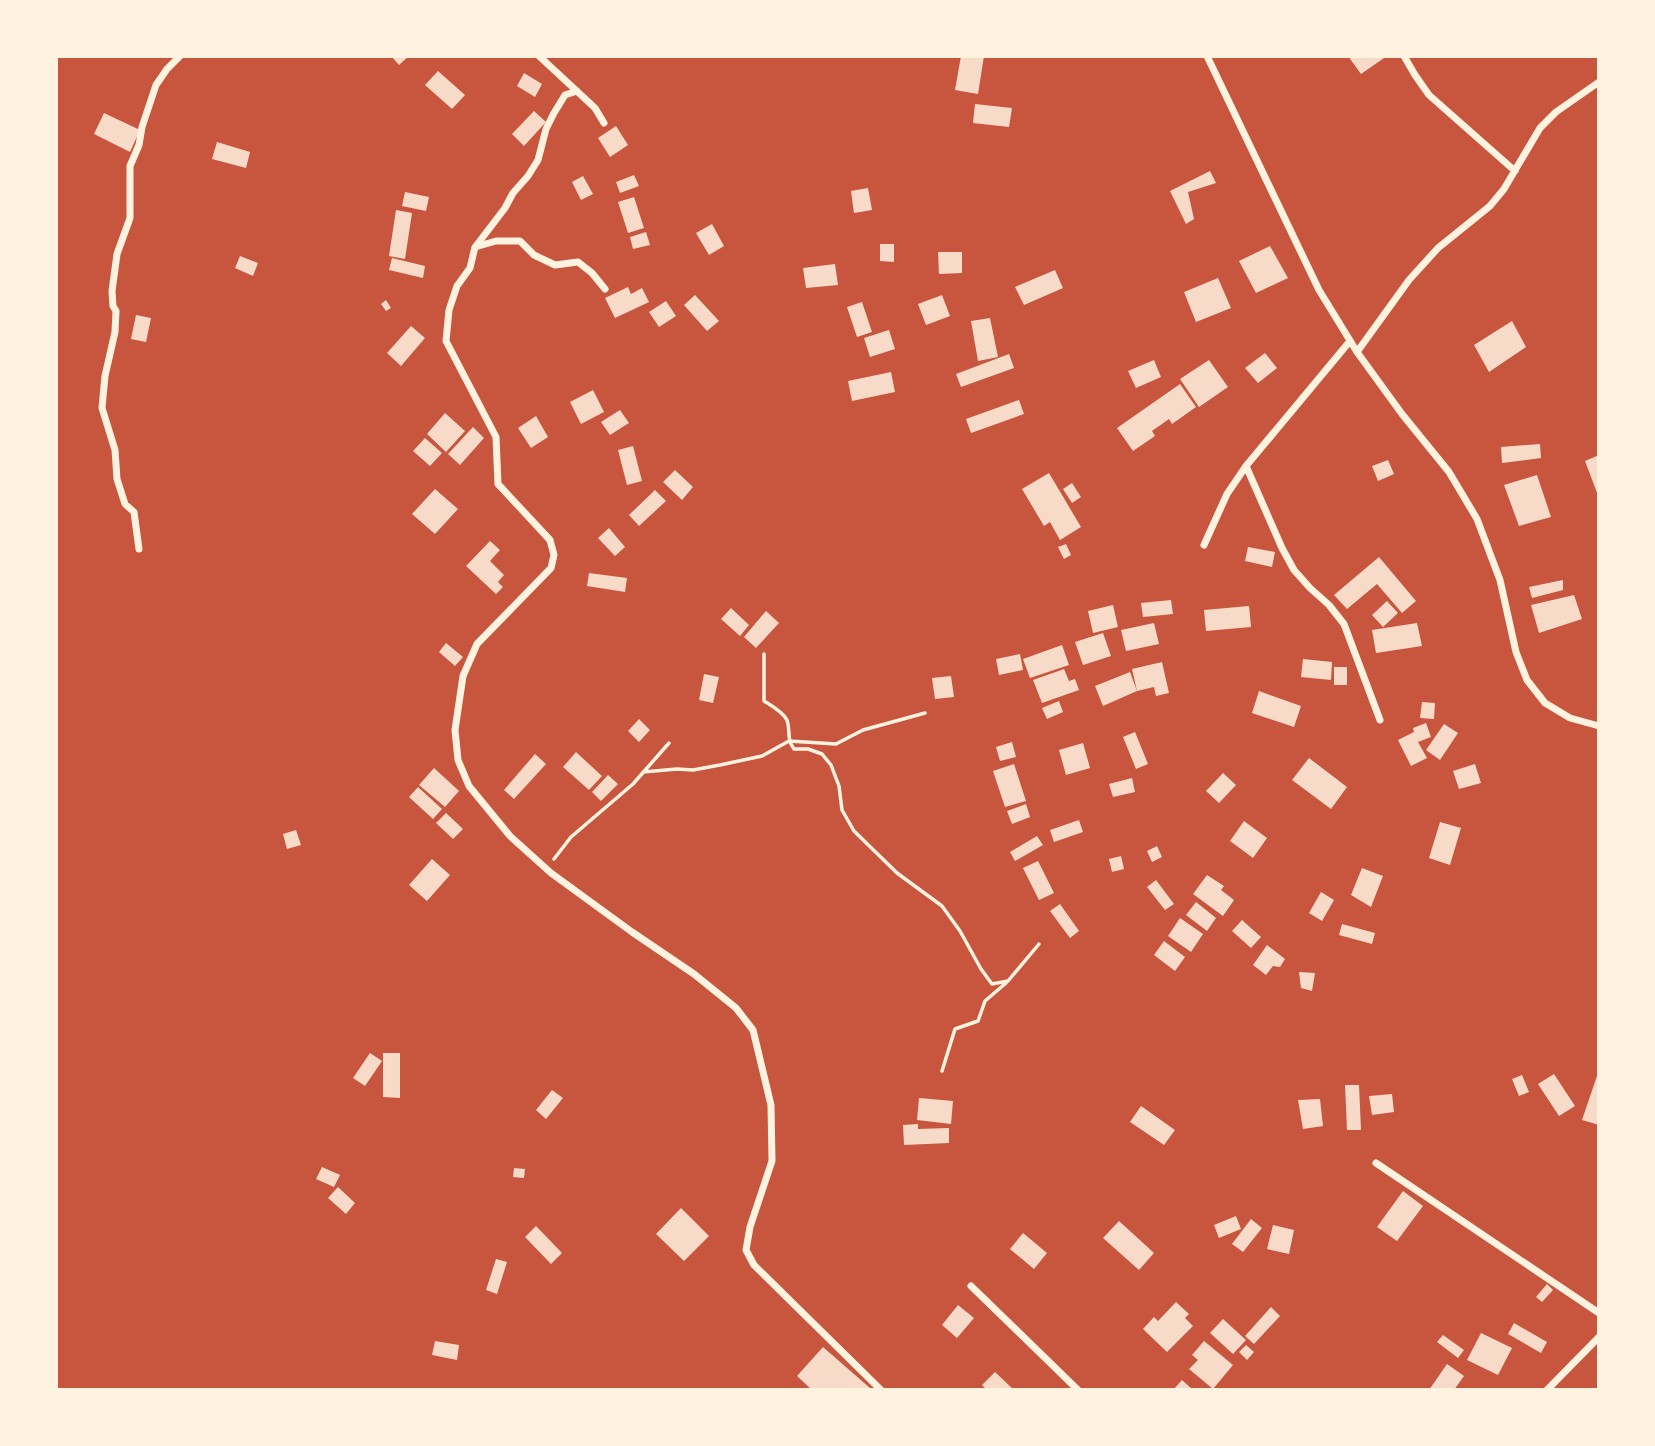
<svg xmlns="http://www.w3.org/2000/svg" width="1655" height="1446" font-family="Commissioner,sans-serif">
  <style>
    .building { fill: #f7dbc8 }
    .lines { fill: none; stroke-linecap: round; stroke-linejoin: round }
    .path { stroke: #fff3e0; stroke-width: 3.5 }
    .minor { stroke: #fff3e0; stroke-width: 7 }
  </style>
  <rect width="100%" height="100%" fill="#c8553d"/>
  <path class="building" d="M391,56h18l-10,9z
    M961,56h23l-6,38 -23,-4z
    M1348,56h39l-26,18z
    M438,71l27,24 -13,14 -27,-24z
    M524,73l18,11 -7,13 -18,-11z
    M975,104l37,4 -3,19 -36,-4z
    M534,111l12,11 -22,24 -12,-12z
    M104,113l36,17 -10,22 -36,-18z
    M616,126l12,19 -18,12 -12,-19z
    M217,142l33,10 -4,16 -34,-9z
    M1210,171l6,12 -28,9 6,27 -8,5 -16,-33z
    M634,175l5,11 -19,7 -4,-11z
    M583,176l10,18 -12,6 -9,-18z
    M868,188l4,22 -18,3 -3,-22z
    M405,192l24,5 -3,14 -24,-5z
    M634,197l10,31 -16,5 -10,-31z
    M396,210l16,3 -7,46 -16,-3z
    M712,224l12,22 -15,9 -13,-22z
    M646,232l4,13 -17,4 -3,-12z
    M880,244h14v18l-14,-1z
    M1270,246l18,32 -32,15 -17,-32z
    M938,252h24v21l-23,1z
    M240,256l18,7 -5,13 -18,-8z
    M392,258l33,8 -2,12 -34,-8z
    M835,264l3,21 -32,3 -3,-20z
    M1055,270l8,18 -39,17 -9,-18z
    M1218,278l13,30 -35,14 -12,-30z
    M628,287l3,7 11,-6 7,14 -34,16 -10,-20z
    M695,295l24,26 -12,10 -23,-26z
    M942,295l8,21 -24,9 -8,-21z
    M386,300l5,8 -5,3 -5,-7z
    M666,301l10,15 -17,11 -10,-15z
    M862,302l10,30 -15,5 -10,-30z
    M136,315l15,3 -5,24 -15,-3z
    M990,318l8,39 -20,4 -7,-40z
    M1512,321l14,26 -37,25 -15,-27z
    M411,326l14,12 -24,28 -14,-13z
    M889,330l6,19 -25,8 -6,-19z
    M1265,353l12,15 -19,15 -13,-15z
    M1009,354l5,14 -53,19 -5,-13z
    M1154,360l7,17 -25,11 -8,-17z
    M1209,360l19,27 -29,20 -19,-28z
    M891,372l4,20 -43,9 -4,-20z
    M1180,384l16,23 -24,17 -3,-5 -17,12 3,5 -22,15 -16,-23z
    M593,390l11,22 -23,12 -11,-22z
    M1019,400l5,14 -53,19 -5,-14z
    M620,410l9,13 -19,12 -9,-13z
    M445,413l20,18 -19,21 -19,-18z
    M536,416l12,21 -17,11 -13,-20z
    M473,427l11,11 -24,27 -12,-11z
    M425,438l17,15 -12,13 -17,-15z
    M1540,444l1,14 -39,5 -1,-16z
    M633,446l9,35 -15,4 -9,-35z
    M1599,455v43l-14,-37z
    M1388,460l6,14 -16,7 -6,-15z
    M675,470l18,17 -11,13 -19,-18z
    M1049,473l32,54 -21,13 -10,-18 -6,4 -22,-37z
    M1537,475l14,42 -32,9 -15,-41z
    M1072,483l9,14 -9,6 -9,-14z
    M435,489l23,20 -23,25 -23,-20z
    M655,490l11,11 -27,25 -10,-11z
    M609,528l16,19 -10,9 -17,-18z
    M490,541l10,9 -10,11 14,14 -6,7 5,5 -7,7 -30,-28z
    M1066,544l5,11 -7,4 -6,-12z
    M1248,547l27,5 -3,15 -27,-6z
    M1379,557l37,44 -14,12 -25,-29 -30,25 -13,-14z
    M589,573l38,5 -2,14 -38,-6z
    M1563,580v10l-31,8 -3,-11z
    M1574,595l8,24 -43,14 -8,-28z
    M1171,600l2,14 -30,3 -2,-14z
    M1387,601l11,12 -15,14 -11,-12z
    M1113,605l5,22 -25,6 -5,-22z
    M1249,606l2,21 -45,4 -2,-21z
    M731,608l18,17 -9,11 -19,-17z
    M766,611l13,12 -23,25 -12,-11z
    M1154,623l5,21 -33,7 -5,-21z
    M1417,623l5,23 -46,7 -4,-23z
    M1103,633l8,23 -28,9 -8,-23z
    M446,643l17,14 -8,9 -16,-14z
    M1062,645l7,20 -39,13 -7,-19z
    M1020,654l3,16 -24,5 -3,-16z
    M1303,659l29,3 -1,18 -30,-3z
    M1162,662l7,31 -13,3 -2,-9 -17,4 -5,-22z
    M1334,667h13v18h-13z
    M1064,669l5,12 6,-2 4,11 -37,13 -9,-23z
    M1130,672l7,19 -34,15 -8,-20z
    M704,674l15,3 -6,26 -14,-3z
    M951,676l3,21 -19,2 -3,-21z
    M1259,691l42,15 -7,21 -42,-14z
    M1059,701l4,11 -16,7 -5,-11z
    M1422,702l13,1 -1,16 -14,-1z
    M639,719l11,11 -11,12 -11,-11z
    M1426,723l5,14 -13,5 9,16 -16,8 -13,-26 16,-8 -1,-4z
    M1444,724l14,9 -18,27 -14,-10z
    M1135,732l13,32 -12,5 -13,-32z
    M1012,742l4,15 -16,4 -4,-14z
    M1083,743l7,25 -24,7 -7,-25z
    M576,752l26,24 -13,14 -26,-23z
    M535,754l11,10 -32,35 -10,-9z
    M1309,758l38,29 -16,22 -39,-29z
    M1014,764l12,37 -21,6 -12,-36z
    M1475,764l6,19 -22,6 -6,-18z
    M434,768l25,23 -14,16 -26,-22z
    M1223,773l13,12 -17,18 -13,-12z
    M608,775l10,9 -17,17 -9,-9z
    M1132,778l3,14 -22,5 -4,-13z
    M418,787l24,22 -9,10 -24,-22z
    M1026,804l4,13 -18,7 -5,-13z
    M446,813l17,16 -10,10 -17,-16z
    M1079,820l4,12 -29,10 -4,-12z
    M1244,821l23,17 -14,20 -23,-17z
    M1440,822l21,6 -11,37 -21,-7z
    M296,830l5,15 -14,4 -4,-15z
    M1037,836l6,9 -28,16 -5,-9z
    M1157,846l5,11 -10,5 -5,-11z
    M1121,856l3,13 -12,3 -3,-13z
    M432,859l18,16 -23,26 -18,-16z
    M1038,861l16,32 -15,7 -16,-32z
    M1362,868l21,8 -12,31 -20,-12z
    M1207,875l17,11 -3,4 13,10 -11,16 -30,-22z
    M1156,880l18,24 -9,6 -18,-23z
    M1321,892l13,8 -12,21 -13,-8z
    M1196,902l20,16 -9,13 -21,-16z
    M1060,904l19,27 -9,7 -20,-27z
    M1180,918l23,16 -12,18 -23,-16z
    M1242,920l19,17 -10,11 -19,-17z
    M1342,924l33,9 -3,11 -33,-9z
    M1164,941l21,16 -10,14 -21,-16z
    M1267,945l18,14 -5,8 -7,-1 -7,9 -13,-10z
    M1299,972l16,1 -3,18 -11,-3z
    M370,1053l12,8 -17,25 -12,-8z
    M383,1053h17v45l-17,-1z
    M1599,1070v55l-17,-5z
    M1554,1074l21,32 -16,10 -21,-32z
    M1522,1075l7,17 -10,4 -7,-17z
    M1345,1085h14l2,45h-14z
    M552,1090l11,8 -17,21 -10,-9z
    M1392,1094l2,18 -22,3 -3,-19z
    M919,1098l34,3 -2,23 -34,-4z
    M1320,1099l3,27 -20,3 -5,-29z
    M1141,1106l34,24 -11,15 -34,-23z
    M918,1124v5l31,-1v15l-45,2 -1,-20z
    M322,1167l18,8 -6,12 -18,-8z
    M514,1168l11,1 -1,9 -11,-1z
    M338,1187l17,16 -9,11 -18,-16z
    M1403,1191l20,15 -26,35 -20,-14z
    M681,1208l28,28 -25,25 -28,-27z
    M1236,1216l5,13 -22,9 -5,-13z
    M1251,1219l11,9 -19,24 -11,-8z
    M1119,1221l35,32 -15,17 -36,-32z
    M1273,1225l21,5 -5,24 -22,-5z
    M536,1226l26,27 -11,11 -26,-27z
    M1023,1233l24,20 -13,16 -24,-20z
    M496,1259l11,3 -10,32 -11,-4z
    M1547,1284l6,6 -11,12 -6,-5z
    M1176,1302l13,12 -4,4 8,8 -26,26 -24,-23 11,-12 4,4z
    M958,1305l16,13 -17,20 -15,-13z
    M1271,1307l9,9 -26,28 -9,-8z
    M1223,1319l23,21 -13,14 -23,-21z
    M1514,1323l33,19 -6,11 -33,-19z
    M1481,1333l31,15 -14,27 -31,-15z
    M1443,1335l21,15 -6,8 -21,-16z
    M435,1341l24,4 -2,15 -25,-5z
    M1204,1341l29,24 -20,24 -24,-20 9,-9 -6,-5z
    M1246,1345l8,7 -7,8 -8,-8z
    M823,1347l47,41 -2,2h-56l-15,-14z
    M1447,1364l17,12 -10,14h-25z
    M995,1372l19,18h-27l-5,-5z
    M1182,1380l11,10h-20z"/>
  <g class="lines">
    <path class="path" d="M764,654v47c8,5 19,11 23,19 4,12 -1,18 7,29h14l14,5 9,11 8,21 3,24 12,21 43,42 45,33 18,25 21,38 11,15 16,-3 31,-37
      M643,772l34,-3 16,1 27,-5 42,-9 27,-15 47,3 27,-14 62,-17
      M554,859l17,-22 62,-53 36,-41
      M942,1071l13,-42 23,-8 7,-20 21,-18"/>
    <path class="minor" d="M539,56l56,52 9,15
      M1207,56l112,234 38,62 45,62 47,58 28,47 23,61 16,72 11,28 18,23 25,15 29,8
      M1404,56l11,19 14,20 86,76
      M476,246l29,-38 8,-15 15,-17 10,-16 8,-31 8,-16 11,-18 12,-4
      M605,289l-13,-16 -14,-11 -23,3 -21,-10 -14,-14h-24l-21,6 -5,21 -13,18 -8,24 -3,31 50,96 2,47 52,56 4,15 -3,13 -74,76 -14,32 -8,54 3,30 11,26 41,50 41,37 81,59 62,42 42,34 17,22 18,75 1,56 -22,66 -4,23 8,15 127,125
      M1357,352l52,-72 29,-32 52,-42 14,-17 36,-61 16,-16 43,-30
      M1246,466l36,82 12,22 16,18 19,17 15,19 36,96
      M1204,545l23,-51 19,-28 104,-125
      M139,549l-5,-37 -9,-8 -8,-25 -2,-29 -13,-42 3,-32 10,-44 1,-21 -3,-5 -1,-15 5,-37 13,-36v-52l9,-21 3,-18 14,-42 11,-16 13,-13
      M1376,1163l223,150
      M971,1286l107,104
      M1547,1390l52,-53"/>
  </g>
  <rect width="1655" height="1446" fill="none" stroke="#fff3e0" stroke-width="116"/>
</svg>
